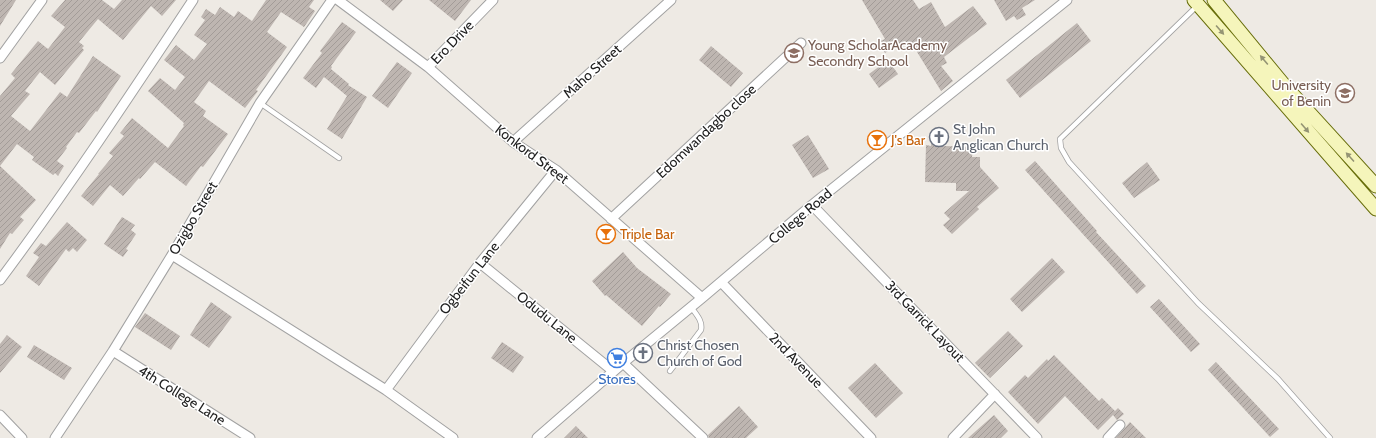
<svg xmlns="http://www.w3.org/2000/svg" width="1376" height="438" font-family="Cabin,sans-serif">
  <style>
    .building { fill: url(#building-hatch) }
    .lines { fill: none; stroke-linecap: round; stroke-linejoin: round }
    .lane-casing { stroke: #a2a2a2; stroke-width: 6 }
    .street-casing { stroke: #a2a2a2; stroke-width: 11 }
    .secondary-casing { stroke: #686e0b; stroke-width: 15 }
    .lane { stroke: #fff; stroke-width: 4.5 }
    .street { stroke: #fff; stroke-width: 9 }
    .secondary { stroke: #f5f5bb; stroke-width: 13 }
    .oneway { fill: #949474 }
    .labels { text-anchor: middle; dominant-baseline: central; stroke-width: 3; stroke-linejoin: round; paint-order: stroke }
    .street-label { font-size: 14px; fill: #1e1e1e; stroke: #fff }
    .education-label { font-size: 14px; fill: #785e54; stroke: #fff; text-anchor: start }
    .worship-label { font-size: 14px; fill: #5b616d; stroke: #fff; text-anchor: start }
    .food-label { font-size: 14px; fill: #c56008; stroke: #fff; text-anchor: start }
    .shop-label { font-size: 14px; fill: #366cbe; stroke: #fff }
  </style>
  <defs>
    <pattern id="building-hatch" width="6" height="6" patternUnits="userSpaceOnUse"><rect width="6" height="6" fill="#beb6b1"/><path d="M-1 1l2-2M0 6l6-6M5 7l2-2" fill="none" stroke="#a39c98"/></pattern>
  </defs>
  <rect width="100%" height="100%" fill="#eeeae4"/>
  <path class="building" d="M0,0h16l-16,26z
    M65,0h37l12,9 8,-9h54l-14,16 -11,-10 -28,34 -25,-21 -19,23 5,4 -2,2 2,2 -29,35 -15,-13 -15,19 5,3 -19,22 19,15 30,-39 7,5 26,-41 28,20 -24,36 -1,-1 -17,22 -2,-1 -11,15 1,1 -10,13 7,5 -6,10 -3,-3 -2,2 -21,-15 2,-3 -17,-13 -17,22v-70l15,-18 -4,-4 27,-33 10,8 17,-22 -14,-11z
    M266,0h48l-5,7 6,4 -11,16 -23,-15 -14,20 20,15 -31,43 2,1 -13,17 -36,-27 -15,21 12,9 -3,5 25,18 -25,33 -2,-1 -15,20 -31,-24 -15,17 -1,-1 -16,18 -13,-11 -17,21 -12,-10 18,-22h-1l15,-18 -4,-3 15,-17 -4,-3 12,-15 36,30 16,-22 -1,-1 1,-2 -36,-32 12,-13 15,12 10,-13 -21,-17 12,-15 18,15 13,-16 -13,-9 11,-15 -4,-3 5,-8 9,6 5,-8 14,10 4,-6 14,10z
    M380,0h23l-10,11z
    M429,0h42l-16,21z
    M862,0h51l6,9 12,-7 14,25 28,-21 14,18 -43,33 3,6 -6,3 12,15 -12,10 -27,-44 -3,2 -6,-8 -20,12 -7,-11 7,-3z
    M994,0h41l-13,8 4,7 -9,5 -3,-4 -8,5z
    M342,22l14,10 -25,34 1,1 -1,2 18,15 -1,1 19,12 -25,42 -15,-10 20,-33 -23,-19 -8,11 -13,-10 19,-25 -2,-2z
    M1077,23l14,18 -71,57 -14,-18z
    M711,46l32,27 -12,14 -32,-27z
    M888,60l10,14 -19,14 -10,-14z
    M397,62l15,11 -24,35 -16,-12z
    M808,135l21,34 -16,9 -21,-33z
    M932,139l13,1 -1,6 29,1 -1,10h8v10l19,21 -22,19 2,2 -27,25 -9,-9 7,-6 -6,-6 25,-22h-13v-8l-31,-1 1,-37 5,1z
    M1035,161l62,70 -1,1 50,54 -9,8 -112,-124z
    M1147,162l13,18 -26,18 -12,-15z
    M0,166l36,34 -16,17 4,3 -12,14 -2,-1 -10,16z
    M122,217l13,8 -4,5 5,4 -10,15 2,1 -5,7 -19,-13z
    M67,222l20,18 -10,12 -4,-4 -4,4 -3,-3 -27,37 -13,-10 13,-19 -6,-4 8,-10 5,3z
    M623,252l14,16 34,26 -11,13 -1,-1 -17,20 -36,-31 -1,1 -13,-15z
    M1052,258l13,14 -43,40 -12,-13z
    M1159,299l41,45 -9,8 -41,-45z
    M211,302l21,15 -23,31 -19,-13z
    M145,313l35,23 -9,14 -36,-23z
    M1008,331l15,15 -33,32 -15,-15z
    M7,335l15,12 -22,26v-29z
    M502,342l22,15 -11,16 -22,-15z
    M34,345l38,23 -8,12 -37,-23z
    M1054,355l45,46 3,-3 13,13 3,-3 6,6 -7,6 -4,-5 -15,15 -33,-34 -27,28 -30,-32 17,-17 3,3 19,-19 1,2z
    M1216,362l63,67 -9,8 -62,-67z
    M875,363l28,30 -27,25 -28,-30z
    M739,406l19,21 -12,11h-37l-1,-3z
    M994,415l14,16 -7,7h-33z
    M1130,422l16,16h-30z
    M576,426l12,12h-24z"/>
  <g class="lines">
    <defs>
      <path id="lane" d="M1197,6l-137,133 1,9 8,14 129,141 80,76 52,59
        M260,103l79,55
        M670,371l31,-41c2,-9 -5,-16 -10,-23"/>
      <path id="street" d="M338,0l90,67 85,75 43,28 146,128
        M0,58l42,-58
        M428,67l65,-67
        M513,142l158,-142
        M812,205l225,233
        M611,219l190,-176
        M172,255l214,135 67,48
        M480,263l133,108
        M0,280c68,-91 131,-186 193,-280
        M721,282l150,156
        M113,351l137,87
        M623,363l80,75
        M386,390l94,-127 76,-93
        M0,415l22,23
        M55,438l58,-87 59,-96 88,-152 72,-103
        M537,438l86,-75 79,-65 110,-93 255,-205
        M953,438l42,-44
        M1108,438l12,-13"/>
      <path id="secondary" d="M1194,0l182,209
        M1214,0l70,85 92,101"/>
    </defs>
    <use href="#lane" class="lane-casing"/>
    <use href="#street" class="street-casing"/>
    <use href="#secondary" class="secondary-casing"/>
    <use href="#lane" class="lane"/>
    <use href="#street" class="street"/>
    <use href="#secondary" class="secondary"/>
  </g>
  <defs><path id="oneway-solid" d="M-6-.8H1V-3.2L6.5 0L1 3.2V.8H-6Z"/></defs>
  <g class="oneway">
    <use href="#oneway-solid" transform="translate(1220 30) rotate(49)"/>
    <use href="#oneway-solid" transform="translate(1264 60) rotate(-130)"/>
    <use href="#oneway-solid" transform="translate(1305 128) rotate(49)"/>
    <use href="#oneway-solid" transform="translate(1350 157) rotate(-132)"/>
  </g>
  <defs>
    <symbol id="school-ring" viewBox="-11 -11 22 22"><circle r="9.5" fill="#fff" stroke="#8d6e63" stroke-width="1.5"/><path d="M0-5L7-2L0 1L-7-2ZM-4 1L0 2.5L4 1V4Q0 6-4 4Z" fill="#8d6e63"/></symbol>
    <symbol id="university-ring" viewBox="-11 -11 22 22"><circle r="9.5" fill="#fff" stroke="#8d6e63" stroke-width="1.5"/><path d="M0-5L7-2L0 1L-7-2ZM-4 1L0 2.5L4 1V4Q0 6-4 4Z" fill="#8d6e63"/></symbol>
    <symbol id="church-ring" viewBox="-11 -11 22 22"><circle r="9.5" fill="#fff" stroke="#6b7280" stroke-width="1.5"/><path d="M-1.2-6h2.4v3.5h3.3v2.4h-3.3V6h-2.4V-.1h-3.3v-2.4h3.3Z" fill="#6b7280"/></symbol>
    <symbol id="bar-ring" viewBox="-11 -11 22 22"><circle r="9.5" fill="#fff" stroke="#e8710a" stroke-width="1.5"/><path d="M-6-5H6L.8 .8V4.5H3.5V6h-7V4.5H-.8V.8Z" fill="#e8710a"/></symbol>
    <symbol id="supermarket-ring" viewBox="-11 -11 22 22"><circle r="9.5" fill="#fff" stroke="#3f7fe0" stroke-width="1.5"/><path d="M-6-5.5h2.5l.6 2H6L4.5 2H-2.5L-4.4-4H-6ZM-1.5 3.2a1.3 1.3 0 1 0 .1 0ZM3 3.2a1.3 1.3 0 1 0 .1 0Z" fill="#3f7fe0"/></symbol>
  </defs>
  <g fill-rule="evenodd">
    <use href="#school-ring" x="783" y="42" width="22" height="22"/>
    <use href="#university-ring" x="1334" y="82" width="22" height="22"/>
    <use href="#church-ring" x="928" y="126" width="22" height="22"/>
    <use href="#bar-ring" x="866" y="129" width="22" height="22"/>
    <use href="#bar-ring" x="595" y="223" width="22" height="22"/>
    <use href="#church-ring" x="632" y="342" width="22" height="22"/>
    <use href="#supermarket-ring" x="606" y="347" width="22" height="22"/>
  </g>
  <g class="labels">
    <g class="street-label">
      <text transform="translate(452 42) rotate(-46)">Ero Drive</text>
      <text transform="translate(592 71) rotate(-42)">Maho Street</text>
      <text transform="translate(706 131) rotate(-43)">Edomwandagbo close</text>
      <text transform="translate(532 154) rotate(37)">Konkord Street</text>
      <text transform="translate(800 216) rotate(-40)">College Road</text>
      <text transform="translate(193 218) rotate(-60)">Ozigbo Street</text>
      <text transform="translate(469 278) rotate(-52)">Ogbeifun Lane</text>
      <text transform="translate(547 317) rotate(39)">Odudu Lane</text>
      <text transform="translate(925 321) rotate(46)">3rd Garrick Layout</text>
      <text transform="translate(796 360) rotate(46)">2nd Avenue</text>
      <text transform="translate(182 395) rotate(32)">4th College Lane</text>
    </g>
    <g class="education-label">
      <text x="808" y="45">Young ScholarAcademy<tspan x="808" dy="16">Secondry School</tspan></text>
      <text x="1331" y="85" text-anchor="end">University<tspan x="1331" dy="16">of Benin</tspan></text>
    </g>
    <g class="worship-label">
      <text x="953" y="129">St John<tspan x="953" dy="16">Anglican Church</tspan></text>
      <text x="657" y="345">Christ Chosen<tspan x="657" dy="16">Church of God</tspan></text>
    </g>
    <g class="food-label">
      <text x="891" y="140">J's Bar</text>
      <text x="620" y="234">Triple Bar</text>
    </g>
    <g class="shop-label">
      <text x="617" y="379">Stores</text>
    </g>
  </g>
</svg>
